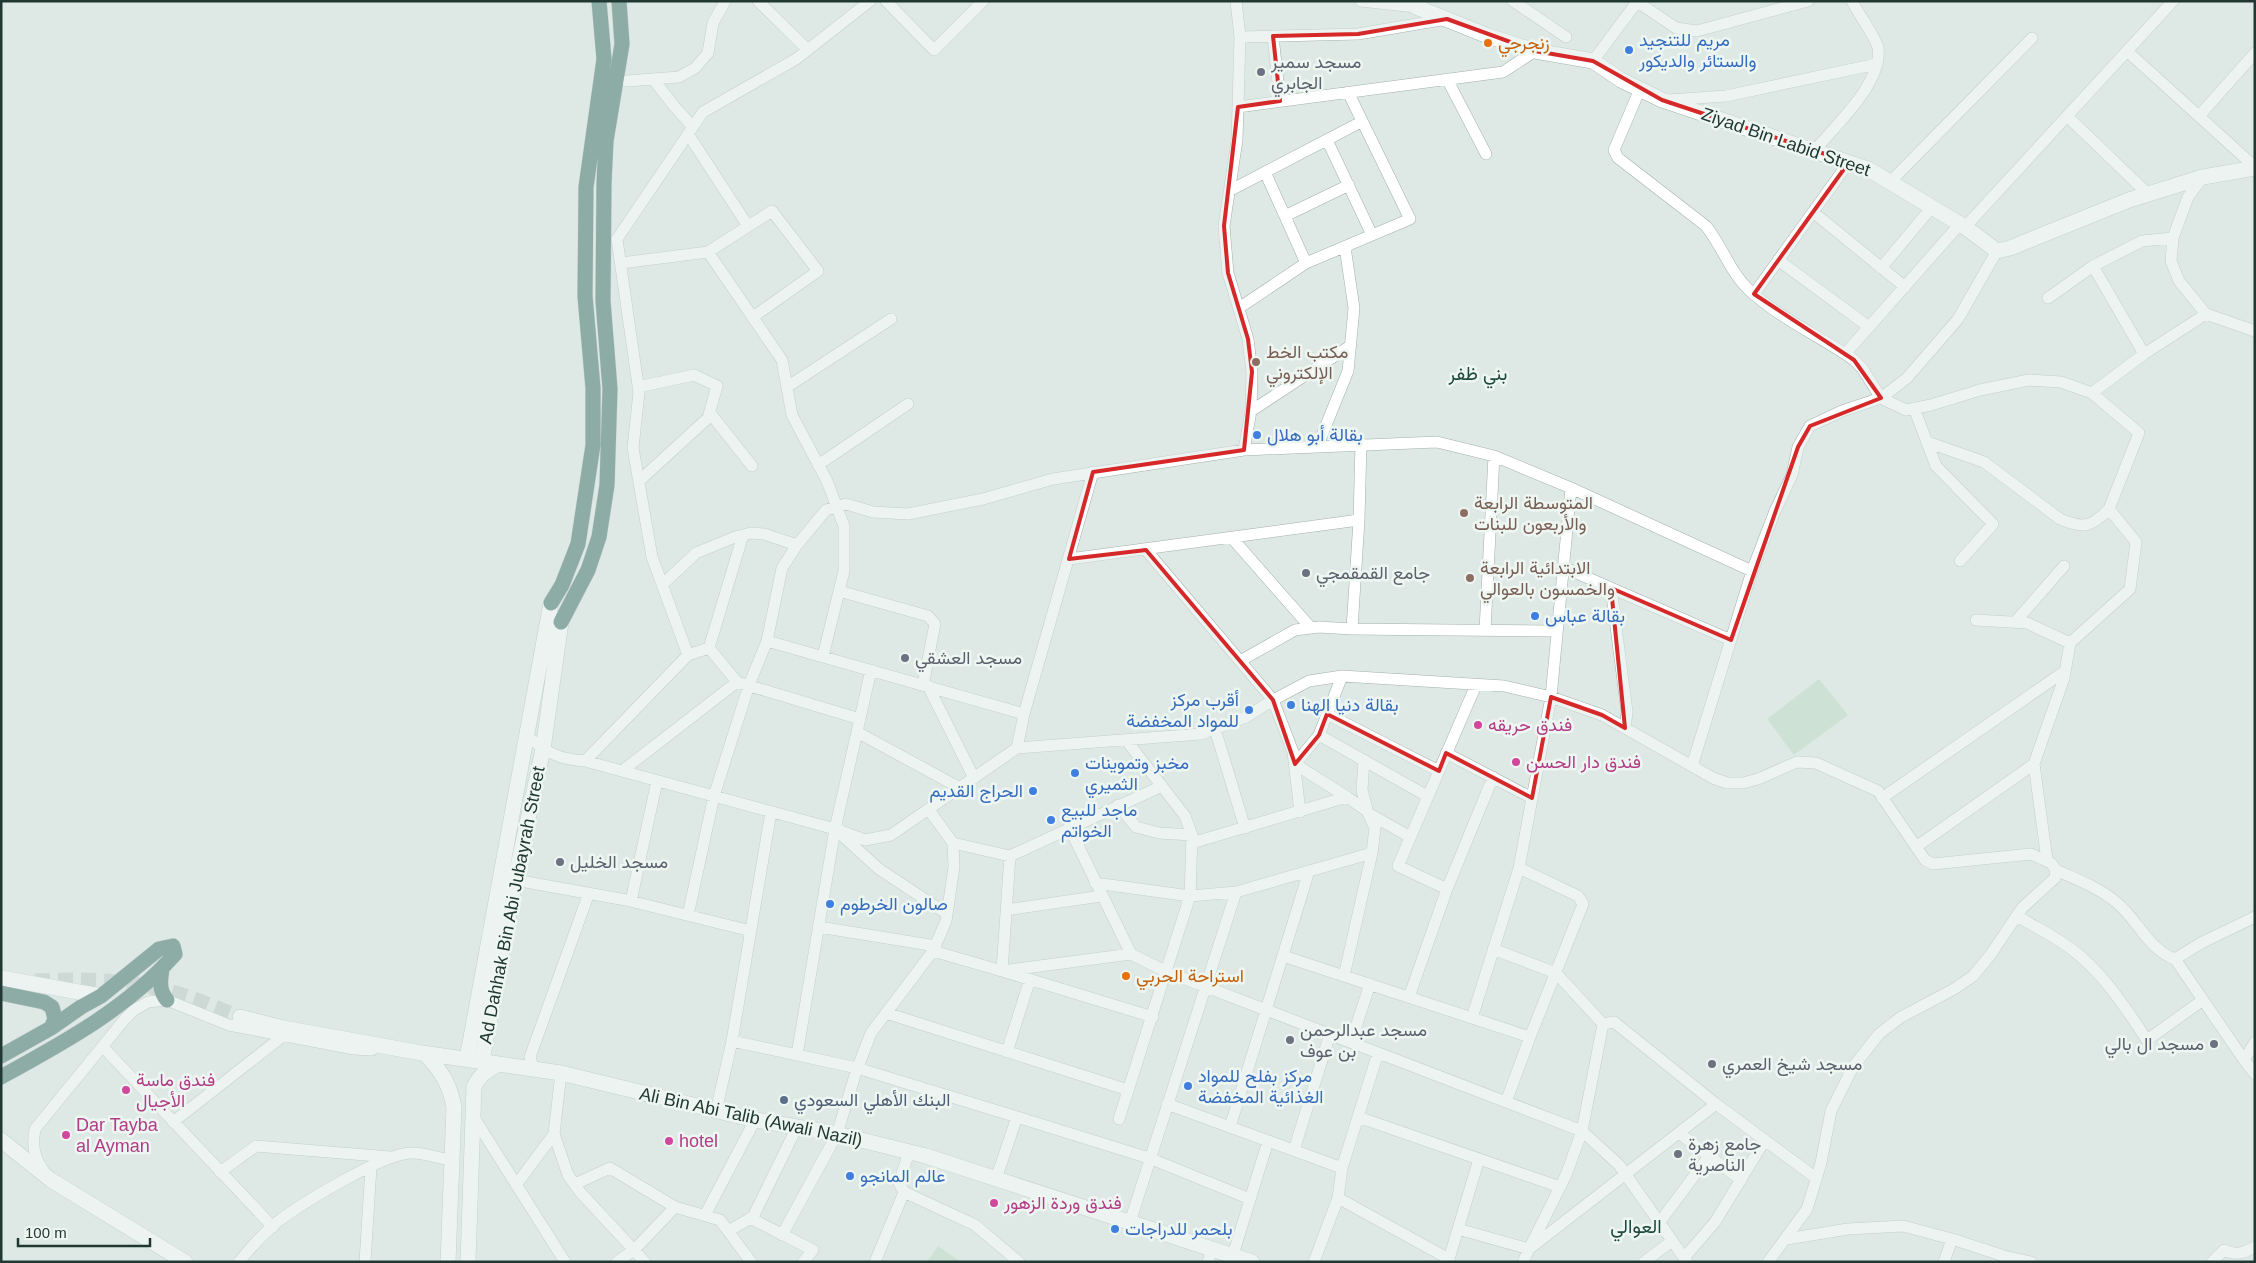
<svg xmlns="http://www.w3.org/2000/svg" width="2256" height="1263" font-family="Helvetica,Vazirmatn,sans-serif">
  <style>
    .green { fill: #b8dac2 }
    .lines { fill: none; stroke-linecap: round; stroke-linejoin: round }
    .secondary-tunnel { stroke: #b8c6c1; stroke-width: 15; stroke-dasharray: 15 8; stroke-linecap: butt }
    .street-casing { stroke: #a2b0ac; stroke-width: 12 }
    .secondary-casing { stroke: #9eb4ad; stroke-width: 16 }
    .highway-casing { stroke: #bcc3c2; stroke-width: 16 }
    .street { stroke: #fff; stroke-width: 11 }
    .secondary { stroke: #fff; stroke-width: 15 }
    .highway { stroke: #2e6359; stroke-width: 15 }
    .marked { fill: none; stroke: #d62828; stroke-width: 4; stroke-linejoin: round }
    .food-dot { fill: #e8710a; stroke: #eef6f2; stroke-width: 2 }
    .shop-dot { fill: #3f7fe0; stroke: #eef6f2; stroke-width: 2 }
    .worship-dot { fill: #6b7280; stroke: #eef6f2; stroke-width: 2 }
    .education-dot { fill: #8d6e63; stroke: #eef6f2; stroke-width: 2 }
    .hotel-dot { fill: #d1479c; stroke: #eef6f2; stroke-width: 2 }
    .service-dot { fill: #5c6f8a; stroke: #eef6f2; stroke-width: 2 }
    .labels { text-anchor: middle; dominant-baseline: central; stroke-width: 5; stroke-linejoin: round; paint-order: stroke }
    .shop-label { font-size: 18px; fill: #366cbe; stroke: #eef6f2; text-anchor: start }
    .food-label { font-size: 18px; fill: #c56008; stroke: #eef6f2; text-anchor: start }
    .worship-label { font-size: 18px; fill: #5b616d; stroke: #eef6f2; text-anchor: start }
    .street-label { font-size: 18px; fill: #213832; stroke: #eef6f2 }
    .education-label { font-size: 18px; fill: #785e54; stroke: #eef6f2; text-anchor: start }
    .hotel-label { font-size: 18px; fill: #b23c85; stroke: #eef6f2; text-anchor: start }
    .service-label { font-size: 18px; fill: #4e5e75; stroke: #eef6f2; text-anchor: start }
    .neighbourhood-label { font-size: 19px; fill: #1e493f; stroke: #eef6f2 }
  </style>
  <rect width="100%" height="100%" fill="#dee9e5"/>
  <path class="green" d="M1819,679l29,36 -54,40 -27,-36z
    M938,1246l23,16h-34z"/>
  <g class="lines">
    <path class="secondary-tunnel" d="M35,981c45,-2 88,-2 133,10 24,6 48,17 72,26"/>
    <defs>
      <path id="street" d="M758,1l50,49
        M886,1l48,49 49,-49
        M1236,1l4,36 -3,103 -13,86 4,47 20,66 4,33 -1,39 -7,39
        M1361,1l55,6
        M1513,1l53,36
        M1636,1l40,27 21,3 111,-30
        M1273,36l7,65
        M1240,37l118,-3 89,-15
        M2127,51l128,116
        M1593,61l44,-59
        M653,79l21,27 19,21
        M1447,79l39,75
        M627,81l52,-4 16,-9 13,-15 5,-30 12,-22
        M1640,89l-26,61 4,8 88,68c16,20 24,46 43,64 30,28 71,46 105,70l8,8 19,30 25,12 25,-5 49,-15 49,-10 32,2 31,11 47,40 -30,76 27,33 -6,47 -60,54 -6,35 -30,86 13,96
        M1669,100l57,-4 151,-32
        M1238,107l265,-35 32,-21
        M2067,116l81,78
        M2199,116l56,-63
        M688,134l60,92
        M1327,140l45,95
        M1815,150c21,-25 68,-68 63,-102 -1,-9 -21,-36 -26,-47
        M1265,172l41,91
        M2203,177l-15,20 -15,41 -2,23 8,20 27,33 49,17
        M1890,182l142,-144
        M1229,191l132,-69
        M1813,212l92,75
        M1285,216l64,-31
        M1965,227l208,-226
        M708,252l74,108 10,55 35,66 17,45v45l-21,85
        M1778,260l91,67
        M621,263l87,-11 64,-41 46,60 -65,46
        M2093,266l51,88
        M1881,268l51,-61
        M1754,294l95,-132
        M2048,298l45,-32 49,-25 31,-3
        M1239,308l67,-45 104,-44 -62,-127
        M1845,354l115,-130
        M638,387l56,-12 23,11 -9,32 -69,63
        M787,387l104,-68
        M2092,393l52,-39 62,-40
        M1914,408l22,58 57,58 -33,37
        M1251,411l99,-65
        M710,413l42,53
        M1927,442l57,20 76,57c23,10 32,8 49,-10
        M1318,445l30,-74 6,-63 -9,-61
        M818,465l90,-61
        M743,535l-34,113 28,34 123,37
        M1232,538l79,90
        M797,545l29,-35 20,-6 27,8 35,2 75,-15 70,-20 191,-29 193,-8 57,14 77,32 181,83
        M1146,550l127,150 20,52 7,60
        M1069,559l290,-39
        M1563,567l48,21 16,124 -2,16
        M662,585l34,-32 39,-16 16,-4 13,1 33,11 -15,23 -15,73 -18,44 -35,111 -26,119
        M1611,588l120,52
        M839,591l89,25 7,8 -12,61
        M1976,620l51,3 43,20
        M2015,622l49,-56
        M1352,629l7,-109 2,-77
        M1485,630l9,-174
        M767,641l257,73
        M688,655l-36,-98 -19,-109 6,-56 -22,-153 86,-127 93,-53 74,-58
        M1240,661l55,-31 24,-3 33,2 205,2
        M1342,676l-23,59 -24,29 52,33
        M928,686l46,92
        M1327,714l112,57
        M1215,729l30,99
        M857,732l103,56
        M1319,735l108,61
        M527,736c21,17 30,23 58,25l250,68 44,40 68,45
        M1017,748l184,-14 45,-17 27,-17 36,-19 33,-5 162,10 47,11 51,18 111,63 14,5h16l15,-4 39,-17 19,1 62,28 47,69 8,4 98,-10 20,9 5,7 -1,8 -33,30 -31,46 -18,22 -19,13 -53,28 -22,17 -26,33 -22,44 -10,52 -14,46 -39,53
        M1446,753l86,45
        M1364,760l-2,30 6,23 42,24
        M585,761l103,-106 21,-7
        M1692,766l60,-195 23,-60 17,-36 6,-28 12,-21 32,-15 39,-13 26,-20 51,-59 39,-68
        M622,771l115,-89
        M1882,798l183,-127
        M1118,805l18,22 23,6 33,2
        M1069,827l62,127
        M835,829l30,11 26,-5 126,-87 7,-34 69,-242
        M953,843l57,13 152,-70
        M1192,843l155,-46 20,14 8,17 -3,25 -28,123
        M1916,847l118,-83
        M1010,856l-8,115 151,46
        M1519,868l59,28 5,8 -53,133
        M2056,870c20,9 44,18 61,33 21,17 31,46 58,56l28,-17 52,-25
        M515,880l111,20 125,31
        M1095,883l95,13 46,-4 136,-39
        M1447,889l-49,-23 78,-181
        M631,901l26,-120
        M1006,910l95,-14
        M2017,916c18,11 37,20 53,32 32,23 55,59 77,92l56,-40
        M819,927l117,19
        M1493,949l63,24 47,51
        M933,951l69,20 129,-17 36,18 415,159 37,34 68,97
        M1283,956l247,81 -24,65
        M2175,959l69,101
        M1409,997l38,-108 46,-112
        M886,1013l242,77
        M1472,1018l47,-150 32,-171 20,-209
        M732,1041l125,27 160,49 132,41 101,41
        M1351,1042l19,-58
        M2255,1042l-11,18 11,14
        M103,1047l170,180
        M1007,1052l23,-73
        M797,1055l38,-226 36,-159
        M534,1070l-4,-13 59,-164
        M1167,1104l175,64
        M716,1111l16,-70 39,-229
        M473,1116l92,146
        M1358,1117l202,70
        M1119,1119l71,-223 2,-61 -7,-19 -59,-76
        M173,1122l110,-86
        M1230,1127l79,-256
        M1679,1133l62,47
        M554,1134l14,41 12,17 65,70
        M1294,1150l36,-116
        M43,1170c-9,-13 -11,-25 -8,-41l89,-109 10,-10 14,-8 19,-2 62,25 125,24 18,1
        M220,1172l36,-26 134,11
        M996,1179l21,-62
        M575,1184l35,-16 65,39
        M516,1185l38,-51 7,-61
        M904,1192l71,33 44,37
        M1338,1198l111,61
        M705,1215l50,-95
        M750,1218l63,32 -10,12
        M1130,1222l106,-330
        M1659,1223l50,-67
        M1458,1229l21,-70
        M728,1231l25,-14 44,-90
        M782,1235l55,-101 19,-62 15,-39 62,-82 13,-30 8,-54 -1,-24 -24,-33
        M1787,1239l61,-10 55,-3 49,13 52,17 27,6
        M1233,1255l35,-114
        M1684,1258l31,-36 50,-82
        M239,1262c11,-14 23,-27 37,-39 23,-18 109,-71 136,-70 13,0 26,5 38,7
        M365,1262l6,-95
        M617,1262l18,-13 40,-42 45,13 31,42
        M875,1262l29,-70 -5,-9 10,-31
        M1208,1262l4,-14
        M1314,1262l24,-64 4,-30 36,-115
        M1448,1262l10,-33 71,20 37,-74 16,-44 21,-107 11,-2 102,82 100,74
        M1523,1262l6,-13 187,-145
        M1644,1262l28,-21
        M1944,1262l8,-23
        M2212,1262l12,-12c12,6 19,3 31,-3"/>
      <path id="secondary" d="M1418,1l-2,6 72,29 47,15 58,10 28,19 41,20 206,69 97,58 32,24 13,-3 119,-48 74,-23 52,-9
        M1,978l100,18
        M240,1017l43,11 139,25 139,20 190,46 86,15 89,22 326,106
        M425,1054c16,16 25,31 29,53l-6,155
        M467,1059l84,-456
        M482,1061l33,-181 28,-131 18,-127
        M1,1140l50,40 134,82
        M468,1262l6,-175c5,-12 13,-16 24,-23"/>
      <path id="highway" d="M551,603l11,-18 16,-41 15,-99v-57l-8,-92 1,-109 18,-128 -5,-58
        M561,622l27,-52 11,-33 8,-52 3,-96 -7,-88 1,-118 2,-42 16,-97 -3,-43
        M162,969c-2,12 -3,22 5,31
        M1,993l43,9 8,5 3,12 -4,9
        M1,1056l50,-28 30,-21 20,-11 58,-47 14,-3 2,8c-47,54 -112,89 -174,123"/>
    </defs>
    <use href="#street" class="street-casing"/>
    <use href="#secondary" class="secondary-casing"/>
    <use href="#highway" class="highway-casing"/>
    <use href="#street" class="street"/>
    <use href="#secondary" class="secondary"/>
    <use href="#highway" class="highway"/>
  </g>
  <path d="M0 0H2256V1263H0ZM1447,19l88,32 58,10 69,39 187,62 -95,132 100,66 27,38 -71,28 -12,21 -67,193 -120,-52 14,140 -23,-13 -51,-18 -19,101 -86,-45 -7,18 -112,-57 -8,21 -24,29 -22,-64 -127,-150 -77,9 24,-87 151,-22 8,-78 -4,-33 -20,-66 -4,-47 14,-119 42,-6 -7,-65 85,-2z" fill="#dee9e5" fill-opacity=".55" fill-rule="evenodd"/>
  <path class="marked" d="M1447,19l88,32 58,10 69,39 187,62 -95,132 100,66 27,38 -71,28 -12,21 -67,193 -120,-52 14,140 -23,-13 -51,-18 -19,101 -86,-45 -7,18 -112,-57 -8,21 -24,29 -22,-64 -127,-150 -77,9 24,-87 151,-22 8,-78 -4,-33 -20,-66 -4,-47 14,-119 42,-6 -7,-65 85,-2z"/>
  <g class="food-dot">
    <circle cx="1488" cy="43" r="5"/>
    <circle cx="1126" cy="976" r="5"/>
  </g>
  <g class="shop-dot">
    <circle cx="1629" cy="50" r="5"/>
    <circle cx="1257" cy="435" r="5"/>
    <circle cx="1535" cy="616" r="5"/>
    <circle cx="1291" cy="705" r="5"/>
    <circle cx="1249" cy="710" r="5"/>
    <circle cx="1075" cy="773" r="5"/>
    <circle cx="1033" cy="791" r="5"/>
    <circle cx="1051" cy="820" r="5"/>
    <circle cx="830" cy="904" r="5"/>
    <circle cx="1188" cy="1086" r="5"/>
    <circle cx="850" cy="1176" r="5"/>
    <circle cx="1115" cy="1229" r="5"/>
  </g>
  <g class="worship-dot">
    <circle cx="1261" cy="72" r="5"/>
    <circle cx="1306" cy="573" r="5"/>
    <circle cx="905" cy="658" r="5"/>
    <circle cx="560" cy="862" r="5"/>
    <circle cx="1290" cy="1040" r="5"/>
    <circle cx="2214" cy="1044" r="5"/>
    <circle cx="1712" cy="1064" r="5"/>
    <circle cx="1678" cy="1154" r="5"/>
  </g>
  <g class="education-dot">
    <circle cx="1256" cy="362" r="5"/>
    <circle cx="1464" cy="513" r="5"/>
    <circle cx="1470" cy="578" r="5"/>
  </g>
  <g class="hotel-dot">
    <circle cx="1478" cy="725" r="5"/>
    <circle cx="1516" cy="762" r="5"/>
    <circle cx="126" cy="1090" r="5"/>
    <circle cx="66" cy="1135" r="5"/>
    <circle cx="669" cy="1141" r="5"/>
    <circle cx="994" cy="1203" r="5"/>
  </g>
  <circle class="service-dot" cx="784" cy="1100" r="5"/>
  <g class="labels">
    <g class="shop-label">
      <text x="1639" y="40">مريم للتنجيد<tspan x="1639" dy="21">والستائر والديكور</tspan></text>
      <text x="1267" y="435">بقالة أبو هلال</text>
      <text x="1545" y="616">بقالة عباس</text>
      <text x="1239" y="700" text-anchor="end">أقرب مركز<tspan x="1239" dy="21">للمواد المخفضة</tspan></text>
      <text x="1301" y="705">بقالة دنيا الهنا</text>
      <text x="1085" y="763">مخبز وتموينات<tspan x="1085" dy="21">الثميري</tspan></text>
      <text x="1023" y="791" text-anchor="end">الحراج القديم</text>
      <text x="1061" y="810">ماجد للبيع<tspan x="1061" dy="21">الخواتم</tspan></text>
      <text x="840" y="904">صالون الخرطوم</text>
      <text x="1198" y="1076">مركز بفلح للمواد<tspan x="1198" dy="21">الغذائية المخفضة</tspan></text>
      <text x="860" y="1176">عالم المانجو</text>
      <text x="1125" y="1229">بلحمر للدراجات</text>
    </g>
    <g class="food-label">
      <text x="1498" y="43">زنجرجي</text>
      <text x="1136" y="976">استراحة الحربي</text>
    </g>
    <g class="worship-label">
      <text x="1271" y="62">مسجد سمير<tspan x="1271" dy="21">الجابري</tspan></text>
      <text x="1316" y="573">جامع القمقمجي</text>
      <text x="915" y="658">مسجد العشقي</text>
      <text x="570" y="862">مسجد الخليل</text>
      <text x="1300" y="1030">مسجد عبدالرحمن<tspan x="1300" dy="21">بن عوف</tspan></text>
      <text x="2204" y="1044" text-anchor="end">مسجد ال بالي</text>
      <text x="1722" y="1064">مسجد شيخ العمري</text>
      <text x="1688" y="1144">جامع زهرة<tspan x="1688" dy="21">الناصرية</tspan></text>
    </g>
    <g class="street-label">
      <text transform="translate(1786 142) rotate(19)">Ziyad Bin Labid Street</text>
      <text transform="translate(512 905) rotate(-79)">Ad Dahhak Bin Abi Jubayrah Street</text>
      <text transform="translate(751 1117) rotate(12)">Ali Bin Abi Talib (Awali Nazil)</text>
    </g>
    <g class="education-label">
      <text x="1266" y="352">مكتب الخط<tspan x="1266" dy="21">الإلكتروني</tspan></text>
      <text x="1474" y="503">المتوسطة الرابعة<tspan x="1474" dy="21">والأربعون للبنات</tspan></text>
      <text x="1480" y="568">الابتدائية الرابعة<tspan x="1480" dy="21">والخمسون بالعوالي</tspan></text>
    </g>
    <g class="hotel-label">
      <text x="1488" y="725">فندق حريقه</text>
      <text x="1526" y="762">فندق دار الحسن</text>
      <text x="136" y="1080">فندق ماسة<tspan x="136" dy="21">الأجيال</tspan></text>
      <text x="76" y="1125">Dar Tayba<tspan x="76" dy="21">al Ayman</tspan></text>
      <text x="679" y="1141">hotel</text>
      <text x="1004" y="1203">فندق وردة الزهور</text>
    </g>
    <g class="service-label">
      <text x="794" y="1100">البنك الأهلي السعودي</text>
    </g>
    <g class="neighbourhood-label">
      <text x="1478" y="373">بني ظفر</text>
      <text x="1636" y="1226">العوالي</text>
    </g>
  </g>
  <rect width="2256" height="1263" fill="none" stroke="#213832" stroke-width="5"/>
  <path d="M18 1238v8h132v-8" fill="none" stroke="#213832" stroke-width="2.5"/>
  <text x="25" y="1238" font-size="15" fill="#213832" stroke="#eef6f2" stroke-width="4" paint-order="stroke">100 m</text>
</svg>
